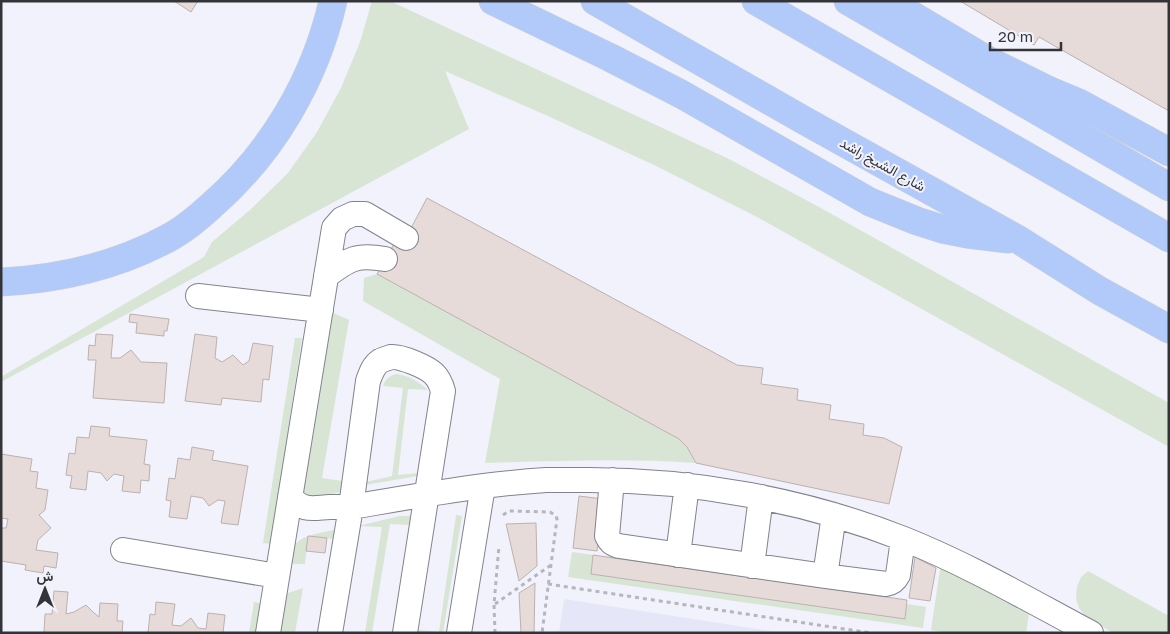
<svg xmlns="http://www.w3.org/2000/svg" width="1170" height="634" font-family="'Golos Text',Vazirmatn,sans-serif">
  <style>
    .built { fill: #e5e7f8 }
    .green { fill: #d8e5d4 }
    .building { fill: #e6dbd9; stroke: #bcb1af }
    .lines { fill: none; stroke-linecap: round; stroke-linejoin: round }
    .minor-casing { stroke: #82838c; stroke-width: 26 }
    .highway-casing { stroke: #d2d2d3; stroke-width: 29 }
    .path { stroke: #b5b6be; stroke-width: 3; stroke-dasharray: 4 4; stroke-linecap: butt }
    .minor { stroke: #fff; stroke-width: 24 }
    .highway { stroke: #b2caf9; stroke-width: 28 }
    .labels { text-anchor: middle; dominant-baseline: central; stroke-width: 4; stroke-linejoin: round; paint-order: stroke }
    .street-label { font-size: 14px; fill: #343438; stroke: #f1f2fc }
  </style>
  <rect width="100%" height="100%" fill="#f1f2fc"/>
  <path class="built" d="M564,599l219,34h-224z"/>
  <path class="green" d="M372,1h18l339,158 90,48 350,196v44l-412,-230 -103,-52 -104,-48 -105,-46 24,58 -468,253v-5l203,-120 8,-15 38,-32 38,-37 29,-41 24,-44 19,-46z
    M377,274l302,165 8,8 9,16c-70,-5 -140,-2 -211,0l15,-84 -137,-78 1,-23z
    M331,312l18,8 -27,158 21,3 -2,11 -26,6 -10,-1 -2,-5z
    M295,338h7l-31,206 -8,-1z
    M397,374c13,2 22,8 31,16l-20,-1 -10,86 20,-2v3l-53,9 1,-3 26,-6 11,-88 -20,-2c2,-7 7,-11 14,-12z
    M456,515l6,1 -19,117h-25l1,-3 20,2z
    M400,516h11l-2,9 -19,-1 -18,109 -7,-1 17,-105 -24,-1z
    M334,530v9l-26,-3 -3,28h-11l-3,-2c0,-4 0,-9 1,-12 5,-15 29,-17 42,-20z
    M572,552l21,3 -2,19 314,45 2,-15 19,3 -3,21 -355,-51z
    M940,569c32,10 61,29 89,45l-3,19h-79l-16,-3z
    M1088,571l81,45v17h-56l-28,-17 -6,-8 -3,-10 1,-11 4,-10z
    M303,588l-8,45h-17l7,-37 3,-3z
    M254,602l6,1 -4,30h-7z"/>
  <path class="building" d="M174,1h24l-7,11z
    M960,1h209v110l-130,-74 -5,8z
    M427,198l310,167 26,3 -2,16 37,5 -1,11 34,5 -2,14 35,5 -1,11 21,3 18,9 -13,57 -193,-41 -9,-16 -8,-8 -302,-165 17,-30 7,3z
    M130,314l39,5 -2,12h-3v5l-28,-3 1,-10 -8,-1z
    M96,334l17,1 -2,23h9l11,-8 10,12 26,1 -3,40 -71,-5 3,-38h-8l1,-15 6,1z
    M195,334l22,3 -2,21 7,4 11,-7 10,10 6,-4 4,-18 20,3 -4,34 -6,-1 -2,23 -39,-4 -1,7 -36,-4z
    M91,426l19,2 -1,8 38,4 -3,24 6,1 -1,16 -8,-1 -1,13 -18,-2 2,-15 -10,-2 -7,7 -6,-8 -13,-2 -2,19 -16,-2 2,-12 -6,-1 3,-22 6,1 2,-17 12,1z
    M192,447l22,4 -2,9 36,6 -10,59 -17,-2 4,-22 -7,-1 -9,6 -6,-8 -12,-2 -4,23 -18,-2 2,-16 -5,-1 3,-22 6,1 3,-21 12,2z
    M1,454l31,5 -2,12 8,1 -2,16 12,2 -3,20 -6,5 12,13 -13,12 -2,10 22,3 -2,15 -12,-2 -1,7 -18,-3 1,-5 -25,-4v-33h5l2,-9 -7,-1z
    M579,496l24,3 -6,52 -24,-3z
    M536,523l1,43 -18,15 -13,-57z
    M308,536l19,2 -2,15 -19,-2z
    M593,555l314,45 -2,19 -314,-45z
    M915,557l21,11 -6,33 -21,-3z
    M535,583l-1,50h-13l-2,-40z
    M54,591l14,1 -2,22 8,-2 12,-7 7,7 6,5 1,-14 18,1 -1,17h6l-1,12h-78l1,-19h7z
    M156,602l19,2 -3,21 9,1 10,-8 7,10 8,1 2,-16 17,2 -2,18h-75l2,-19 5,1z"/>
  <g class="lines">
    <defs>
      <path id="minor" d="M326,276c23,-17 30,-22 59,-17
        M198,296l123,14
        M612,480l-5,56c3,6 5,8 12,10l206,30 61,8c6,-1 9,-3 12,-9l5,-36
        M290,497c14,15 22,11 40,10 7,0 14,0 21,0 65,-11 130,-23 195,-27 15,0 29,0 43,0 106,0 216,20 315,59 65,26 125,61 187,94
        M123,550l154,26
        M678,555l9,-70
        M752,566l9,-69
        M825,576l9,-61
        M268,633l66,-405 8,-9 11,-5h12l41,24
        M330,633l21,-126 17,-126c3,-8 5,-15 12,-20 2,-1 8,-3 11,-4 10,-1 36,10 43,17 5,5 7,10 9,17l-38,242
        M459,633l24,-147"/>
      <path id="highway" d="M493,1l116,56 72,37 189,108 47,19 25,8 25,5 41,5
        M595,1l212,121 212,118 81,51 69,38
        M756,1l413,237
        M848,1l321,186
        M888,1l101,60 59,29 31,13 90,49
        M1,282c59,-3 119,-17 171,-46 14,-8 27,-19 39,-30 61,-53 104,-126 122,-205"/>
    </defs>
    <use href="#minor" class="minor-casing"/>
    <use href="#highway" class="highway-casing"/>
    <path class="path" d="M503,515l6,-4 41,1 6,4 1,3 -15,114
      M548,584l323,49
      M495,604l56,-39
      M495,633l-1,-29 5,-58"/>
    <use href="#minor" class="minor"/>
    <use href="#highway" class="highway"/>
  </g>
  <g class="labels">
    <g class="street-label">
      <text transform="translate(883 164) rotate(29)">شارع الشيخ راشد</text>
    </g>
  </g>
  <rect width="1170" height="634" fill="none" stroke="#343438" stroke-width="5"/>
  <g transform="translate(45 589)" stroke="#f1f2fc" stroke-width="4" paint-order="stroke">
  <path d="M0-4L9 19L0 12L-9 19Z" fill="#343438"/>
  <text y="-8" font-size="14" font-weight="bold" text-anchor="middle" fill="#343438">ش</text>
  </g>
  <path d="M990 42v8h71v-8" fill="none" stroke="#343438" stroke-width="2.5"/>
  <text x="998" y="42" font-size="15" fill="#343438" stroke="#f1f2fc" stroke-width="4" paint-order="stroke">20 m</text>
</svg>
